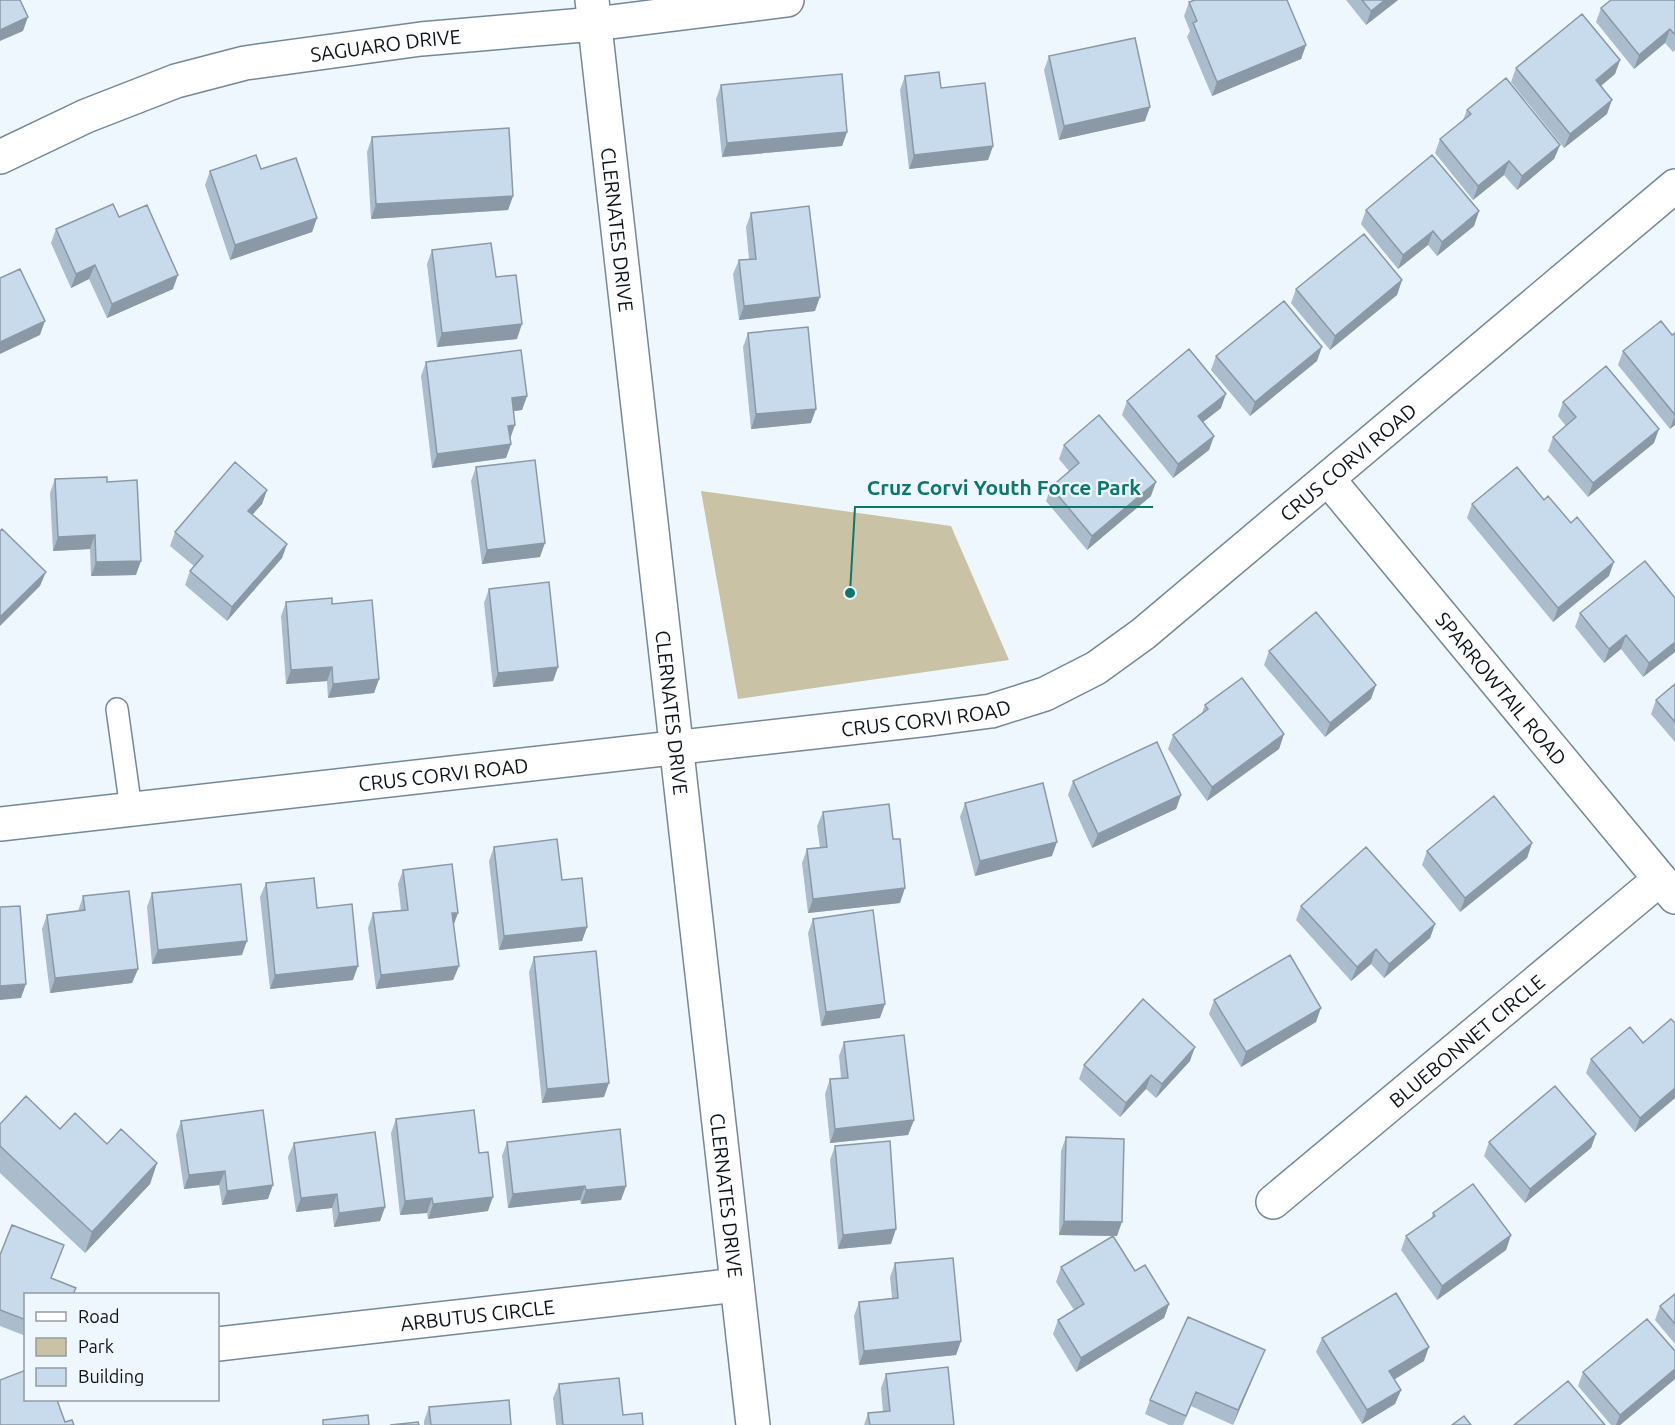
<svg xmlns="http://www.w3.org/2000/svg" width="1675" height="1425" font-family="Ubuntu,sans-serif">
  <style>
    .green { fill: #cac2a4 }
    .lines { fill: none; stroke-linecap: round; stroke-linejoin: round }
    .service-casing { stroke: #758898; stroke-width: 24 }
    .minor-casing { stroke: #758898; stroke-width: 36 }
    .service { stroke: #fff; stroke-width: 21 }
    .minor { stroke: #fff; stroke-width: 33 }
    .wall { fill: #abbccc }
    .shaded-wall { fill: #8b99a6 }
    .building { fill: #c7dbed; stroke: #8b99a6; stroke-width: 1.5 }
    .labels { text-anchor: middle; dominant-baseline: central; stroke-width: 4.5; stroke-linejoin: round; paint-order: stroke }
    .street-label { font-size: 20px; fill: #0c1319; stroke: #eff7fe }
    .leader { fill: none; stroke: #0f766e; stroke-width: 2 }
    .callout-dot { fill: #0f766e; stroke: #eff7fe; stroke-width: 2 }
    .callout-label { font-size: 21px; text-anchor: middle; font-weight: bold; fill: #0f766e; stroke: #eff7fe; stroke-width: 4.5; stroke-linejoin: round; paint-order: stroke }
  </style>
  <rect width="100%" height="100%" fill="#eff7fe"/>
  <path class="green" d="M701,491l250,35 58,134 -271,39z"/>
  <g class="lines">
    <defs>
      <path id="service" d="M117,709l14,100"/>
      <g id="minor">
        <path id="s1" d="M592,0l161,1425"/>
        <path id="s2" d="M0,157l86,-41 90,-35 69,-18 176,-24 174,-15 192,-24"/>
        <path id="s3" d="M1328,479l347,418"/>
        <path id="s4" d="M0,824l929,-105 62,-8 54,-17 51,-26 47,-34 532,-448"/>
        <path id="s5" d="M1273,1202l387,-323"/>
        <path id="s6" d="M218,1344l519,-59"/>
      </g>
    </defs>
    <use href="#service" class="service-casing"/>
    <use href="#minor" class="minor-casing"/>
    <use href="#service" class="service"/>
    <use href="#minor" class="minor"/>
  </g>
  <path class="wall" d="M1346,0h52l-32,25z
    M1675,0v50l-2,2 -8,-9 -31,26 -38,-47 5,-14z
    M1189,2l117,43 -5,14 -89,37 -25,-59 3,-6 -6,-15z
    M1049,56l96,65 -86,19 -15,-70z
    M1620,60l-5,14 -14,12 6,28 -43,34 -53,-66 5,-14z
    M905,76l36,12 52,58 -5,14 -79,9 -9,-79z
    M721,85l126,47 -5,14 -120,11 -6,-58z
    M1467,110l93,35 -6,14 -37,31 -13,-15 -31,25 -38,-47 5,-14 23,-19z
    M372,137l141,59 -5,14 -137,9 -4,-67z
    M261,169l56,49 -5,14 -82,28 -25,-75 5,-14z
    M1366,210l113,1 -5,15 -37,30 -9,-11 -30,24 -37,-45z
    M751,213l64,98 -76,9 -6,-46 6,-14 10,-1 -3,-32z
    M119,217l54,72 -66,29 -18,-39 -18,9 -20,-45 5,-14z
    M432,250l64,27 21,62 -80,8 -10,-83z
    M1402,280l-5,15 -67,55 -39,-47 5,-14z
    M748,333l63,90 -60,6 -8,-82z
    M1675,333v92l-5,4 -52,-64 5,-14 49,-16z
    M1216,356l101,5 -67,55 -39,-46z
    M426,362l101,34 -5,14 -8,1 -4,28 1,5 -5,14 -74,10 -11,-92z
    M1127,401l94,7 -18,14 11,14 -5,14 -36,28 -51,-63z
    M1563,402l91,41 -66,54 -40,-46 5,-14 13,-11 -8,-10z
    M1064,445l87,51 -64,54 -41,-49 5,-14 18,-16 -10,-12z
    M476,467l64,90 -58,7 -11,-83z
    M55,479l52,3 29,93 -45,1 -1,-27 -37,2 -3,-58z
    M267,490l-5,14 -10,11 35,29 -5,14 -55,63 -42,-36 5,-14 4,-5 -24,-20 5,-14z
    M1544,500l65,76 -56,46 -86,-104 5,-14z
    M489,589l69,78 -5,14 -60,6 -9,-84z
    M1675,598v54l-32,25 -22,-28 -17,14 -29,-36 5,-14z
    M286,602l46,2 47,75 -5,14 -46,5 -1,-17 -41,3 -5,-68z
    M1269,651l102,48 -46,38 -61,-72z
    M1675,684v58l-24,-28 5,-14z
    M1205,705l79,29 -5,15 -72,52 -39,-52 5,-14 28,-20z
    M1073,781l108,14 -5,14 -84,39 -24,-53z
    M965,803l87,53 -77,20 -15,-59z
    M823,812l70,27 7,64 -92,10 -6,-50 5,-14 13,-1 -3,-22z
    M1532,843l-5,15 -67,54 -38,-47 5,-14z
    M494,847l68,33 25,47 -5,14 -83,9 -10,-89z
    M403,870l51,55 5,41 -6,14 -77,9 -8,-61 5,-15 28,-3 -3,-26z
    M266,883l51,25 36,72 -83,9 -10,-92z
    M152,893l90,62 -90,9 -5,-57z
    M83,896l55,73 -6,14 -82,10 -8,-64 5,-14 31,-4z
    M1301,906l134,18 -5,14 -46,40 -13,-14 -20,17 -55,-61z
    M813,919l67,99 -59,8 -13,-93z
    M534,957l70,140 -62,6 -13,-131z
    M1214,1000l102,22 -75,45 -32,-53z
    M1675,1023v75l-40,34 -49,-59 5,-14 52,-16z
    M844,1042l70,78 -6,15 -78,8 -5,-49 5,-15 11,-1 -2,-22z
    M1190,1061l-34,37 -10,-9 -26,28 -41,-38 5,-14z
    M396,1119l83,34 9,58 -60,8 -1,-6 -27,2 -9,-82z
    M181,1121l87,78 -46,6 -3,-20 -35,4 -8,-54z
    M0,1124l60,5 47,15 50,19 -7,21 -65,69 -85,-80z
    M1596,1134l-5,14 -66,55 -41,-47 5,-14z
    M1066,1137l51,99 -58,-1 2,-84z
    M507,1142l119,44 -5,14 -40,4 -1,-4 -72,8 -6,-52z
    M294,1143l91,64 -5,14 -46,6 -2,-19 -36,4 -8,-55z
    M835,1146l56,98 -53,5 -8,-89z
    M1433,1213l78,22 -5,15 -69,50 -36,-50 5,-14 25,-17z
    M0,1255l26,39v42l-26,-10z
    M895,1263l66,78 -5,14 -97,10 -5,-49 5,-14 33,-4 -2,-21z
    M1061,1267l74,4 34,33 -5,14 -88,54 -23,-38 5,-14 16,-10 -18,-28z
    M1675,1294v50l-20,-24 5,-14z
    M1322,1338l102,23 -30,18 7,11 -6,14 -33,20 -46,-72z
    M1675,1351v28l-55,46h-9l-33,-39 5,-14z
    M1259,1364l-26,61 -42,-19 -8,19h-14l-24,-11 5,-14z
    M886,1374l68,51h-90l4,-12 15,-1 -2,-24z
    M559,1384l64,31 20,10h-87l-3,-27z
    M429,1407l82,18h-87v-4z"/>
  <path class="shaded-wall" d="M1385,0h13l-32,25 5,-14z
    M28,17l-5,14 -23,10v-11z
    M1670,29l-5,14 -31,26 5,-14z
    M1306,45l-5,14 -89,37 5,-14z
    M1620,60l-5,14 -24,20 5,-14z
    M1612,100l-5,14 -43,34 6,-14z
    M1150,107l-5,14 -86,19 5,-14z
    M847,132l-5,14 -120,11 5,-14z
    M1560,145l-6,14 -37,31 5,-14z
    M993,146l-5,14 -79,9 5,-14z
    M1509,161l-5,14 -31,25 5,-14z
    M513,196l-5,14 -137,9 5,-15z
    M1479,211l-5,15 -37,30 5,-14z
    M317,218l-5,14 -82,28 5,-15z
    M1433,231l-5,14 -30,24 5,-14z
    M95,265l-6,14 -18,9 5,-14z
    M178,275l-5,14 -66,29 5,-14z
    M1402,280l-5,15 -67,55 5,-14z
    M820,297l-5,14 -76,9 5,-14z
    M45,321l-5,14 -40,19v-12z
    M522,324l-5,15 -80,8 5,-14z
    M1322,347l-5,14 -67,55 5,-14z
    M1226,394l-5,14 -28,22 5,-14z
    M527,396l-5,14 -15,2 5,-14z
    M816,409l-5,14 -60,6 5,-15z
    M1675,415v10l-5,4z
    M515,425l-5,14 -2,-13z
    M1659,429l-5,14 -66,54 5,-14z
    M1214,436l-5,14 -36,28 5,-14z
    M511,444l-5,14 -74,10 5,-14z
    M1156,482l-5,14 -64,54 5,-14z
    M267,490l-5,14 -19,21 5,-14z
    M95,535l-5,14 -37,2 5,-14z
    M545,543l-5,14 -58,7 5,-14z
    M287,544l-5,14 -55,63 5,-14z
    M141,561l-5,14 -45,1 5,-14z
    M1614,562l-5,14 -56,46 5,-14z
    M46,572l-6,14 -40,40v-9z
    M1626,635l-5,14 -17,14 5,-14z
    M1675,642v10l-32,25 6,-14z
    M332,667l-5,14 -41,3 5,-14z
    M558,667l-5,14 -60,6 5,-14z
    M379,679l-5,14 -46,5 5,-14z
    M1376,685l-5,14 -46,38 5,-14z
    M1284,734l-5,15 -72,52 5,-14z
    M1181,795l-5,14 -84,39 6,-14z
    M1057,842l-5,14 -77,20 5,-15z
    M1532,843l-5,15 -67,54 5,-14z
    M905,888l-5,15 -92,10 5,-14z
    M452,913h6l-5,14z
    M1435,924l-5,14 -46,40 5,-14z
    M587,927l-5,14 -83,9 5,-14z
    M247,941l-5,14 -90,9 6,-14z
    M1376,949l-5,15 -20,17 6,-14z
    M358,966l-5,14 -83,9 5,-14z
    M459,966l-6,14 -77,9 5,-14z
    M138,969l-6,14 -82,10 5,-15z
    M26,984l-5,14 -21,2v-14z
    M885,1004l-5,14 -59,8 5,-14z
    M1321,1008l-5,14 -75,45 5,-15z
    M1195,1047l-5,14 -34,37 6,-14z
    M1151,1075l-5,14 -26,28 6,-14z
    M609,1083l-5,14 -62,6 5,-14z
    M1675,1088v10l-40,34 5,-14z
    M914,1120l-6,15 -78,8 5,-14z
    M1596,1134l-5,14 -66,55 5,-14z
    M157,1163l-7,21 -65,69 7,-21z
    M225,1171l-6,14 -35,4 5,-14z
    M273,1185l-5,14 -46,6 5,-14z
    M585,1186l-5,14 -72,8 5,-14z
    M626,1186l-5,14 -40,4 5,-14z
    M337,1194l-5,14 -36,4 5,-14z
    M493,1197l-5,14 -60,8 5,-15z
    M432,1198l-5,15 -27,2 5,-14z
    M385,1207l-5,14 -46,6 5,-14z
    M1064,1221l58,1 -5,14 -58,-1z
    M896,1229l-5,15 -53,5 5,-14z
    M1511,1235l-5,15 -69,50 5,-14z
    M1169,1304l-5,14 -88,54 5,-14z
    M961,1341l-5,14 -97,10 5,-14z
    M1429,1347l-5,14 -40,25 5,-15z
    M1265,1350l-6,14 -26,61 5,-15z
    M1675,1369v10l-55,46h-4l4,-10z
    M1401,1390l-6,14 -33,20 5,-14z"/>
  <path class="building" d="M0,0h20l8,17 -28,13z
    M1195,0h92l19,45 -89,37 -24,-59 4,-2 -8,-19z
    M1362,0h23l-14,11z
    M1611,0h64v35l-5,-6 -31,26 -38,-47z
    M1582,14l38,46 -24,20 16,20 -42,34 -54,-66z
    M1135,38l15,69 -86,19 -15,-70z
    M939,72l2,16 44,-5 8,63 -79,9 -9,-79z
    M842,74l5,58 -120,11 -6,-58z
    M1506,78l54,67 -38,31 -13,-15 -31,25 -38,-47 31,-25 -4,-4z
    M509,128l4,68 -137,8 -4,-67z
    M256,155l5,14 35,-11 21,60 -82,27 -25,-74z
    M1432,155l47,56 -37,31 -9,-11 -30,24 -37,-45z
    M113,204l6,13 28,-12 31,70 -66,29 -17,-39 -19,9 -20,-45z
    M809,206l11,91 -76,9 -5,-46 17,-1 -5,-46z
    M1364,234l38,46 -67,56 -39,-47z
    M491,243l5,34 20,-2 6,49 -80,9 -10,-83z
    M20,269l25,52 -45,21v-64z
    M1284,301l38,46 -67,55 -39,-46z
    M1661,321l11,14 3,-2v82l-52,-64z
    M808,327l8,82 -60,5 -8,-81z
    M1189,349l37,45 -28,22 16,20 -36,28 -51,-63z
    M521,350l6,46 -15,2 3,27 -7,1 3,18 -74,10 -11,-92z
    M1606,366l53,63 -66,54 -40,-46 23,-20 -13,-15z
    M1099,415l57,67 -64,54 -41,-49 28,-24 -15,-18z
    M535,460l10,83 -58,7 -11,-83z
    M235,462l32,28 -19,21 39,33 -55,63 -42,-36 13,-15 -28,-24z
    M1517,467l27,33 4,-4 23,27 6,-6 37,45 -56,46 -86,-104z
    M107,477v5l30,-2 4,81 -45,1 -1,-27 -37,2 -3,-58z
    M2,529l44,43 -46,45v-86z
    M1645,561l30,37v44l-26,21 -23,-28 -17,14 -29,-36z
    M549,582l9,85 -60,6 -9,-84z
    M332,598v6l40,-4 7,79 -46,5 -1,-17 -41,3 -5,-68z
    M1316,612l60,73 -46,38 -61,-72z
    M1242,678l42,56 -72,53 -39,-52 35,-26 -3,-4z
    M1675,684v38l-19,-22z
    M1157,742l24,53 -83,39 -25,-53z
    M1043,783l14,59 -77,19 -15,-58z
    M1494,796l38,47 -67,55 -38,-47z
    M889,804l4,35h7l5,49 -92,11 -6,-50 20,-2 -4,-35z
    M557,839l5,41 20,-2 5,49 -83,9 -10,-89z
    M1366,847l69,77 -46,40 -13,-15 -19,18 -56,-61z
    M452,864l6,49h-6l7,53 -78,9 -8,-62 35,-3 -5,-40z
    M314,878l3,30 35,-4 6,62 -83,9 -9,-92z
    M241,884l6,57 -89,9 -6,-57z
    M129,891l9,78 -83,9 -8,-63 38,-5 -2,-14z
    M20,906l6,78 -26,2v-79z
    M873,910l12,94 -59,8 -13,-93z
    M596,951l13,132 -62,6 -13,-132z
    M1290,955l31,53 -75,44 -32,-52z
    M1143,999l52,48 -33,37 -11,-9 -25,28 -42,-38z
    M1671,1019l4,4v65l-35,30 -49,-59 39,-32 13,16z
    M904,1035l10,85 -79,9 -5,-50 18,-1 -4,-36z
    M1555,1086l41,48 -66,55 -41,-47z
    M26,1096l34,33 15,-16 32,31 14,-15 36,34 -65,69 -92,-86v-22z
    M263,1110l10,75 -46,6 -2,-20 -36,4 -8,-54z
    M474,1110l5,43 9,-1 5,45 -60,7 -1,-6 -27,3 -9,-82z
    M620,1129l6,57 -40,4 -1,-4 -72,8 -6,-52z
    M375,1132l10,75 -46,6 -2,-19 -36,4 -7,-55z
    M1066,1137l58,2 -2,83 -58,-1z
    M890,1141l6,88 -53,6 -8,-89z
    M1473,1184l38,51 -69,51 -36,-50 29,-20 -2,-3z
    M12,1225l52,20 -13,33 25,10 -3,6h-47v26l-26,-10v-55z
    M1113,1236l22,35 10,-6 24,39 -88,54 -23,-38 26,-16 -23,-37z
    M953,1258l8,83 -97,10 -5,-49 39,-4 -3,-35z
    M1396,1293l33,54 -40,24 12,19 -34,20 -45,-72z
    M1675,1294v30l-15,-18z
    M1188,1317l77,33 -27,60 -42,-18 -10,24 -36,-16z
    M1647,1319l28,32v18l-55,46 -37,-43z
    M948,1367l6,58h-84l-2,-12 22,-2 -4,-37z
    M26,1370v30h31l8,22 7,-2 2,5h-74v-45z
    M619,1378l4,37 19,-2 1,12h-80l-4,-41z
    M1568,1381l37,44h-91z
    M509,1400l2,25h-80l-2,-18z
    M368,1415l1,10h-46v-5z
    M1464,1416l7,9h-19z
    M418,1422l1,3h-29z"/>
  <g class="labels">
    <g class="street-label">
      <text stroke="none"><textPath href="#s2" startOffset="405">SAGUARO DRIVE</textPath></text>
      <text stroke="none"><textPath href="#s1" startOffset="231">CLERNATES DRIVE</textPath></text>
      <text stroke="none"><textPath href="#s4" startOffset="1437">CRUS CORVI ROAD</textPath></text>
      <text stroke="none"><textPath href="#s3" startOffset="272">SPARROWTAIL ROAD</textPath></text>
      <text stroke="none"><textPath href="#s1" startOffset="717">CLERNATES DRIVE</textPath></text>
      <text stroke="none"><textPath href="#s4" startOffset="932">CRUS CORVI ROAD</textPath></text>
      <text stroke="none"><textPath href="#s4" startOffset="446">CRUS CORVI ROAD</textPath></text>
      <text stroke="none"><textPath href="#s5" startOffset="252">BLUEBONNET CIRCLE</textPath></text>
      <text stroke="none"><textPath href="#s1" startOffset="1203">CLERNATES DRIVE</textPath></text>
      <text stroke="none"><textPath href="#s6" startOffset="261">ARBUTUS CIRCLE</textPath></text>
    </g>
  </g>
  <path class="leader" d="M850 593L855 507H1153"/>
  <circle class="callout-dot" cx="850" cy="593" r="6"/>
  <g class="callout-label">
    <text x="1004" y="495">Cruz Corvi Youth Force Park</text>
  </g>
  <rect x="24" y="1293" width="195" height="108" fill="#eff7fe" stroke="#949ca2" stroke-width="1.5"/>
  <rect x="36" y="1312" width="30" height="9" fill="#ffffff" stroke="#949ca2" stroke-width="1.5"/>
  <text x="78" y="1323" font-size="18" fill="#0c1319">Road</text>
  <rect x="36" y="1338" width="30" height="18" fill="#cac2a4" stroke="#949ca2" stroke-width="1.5"/>
  <text x="78" y="1353" font-size="18" fill="#0c1319">Park</text>
  <rect x="36" y="1368" width="30" height="18" fill="#c7dbed" stroke="#949ca2" stroke-width="1.5"/>
  <text x="78" y="1383" font-size="18" fill="#0c1319">Building</text>
</svg>
